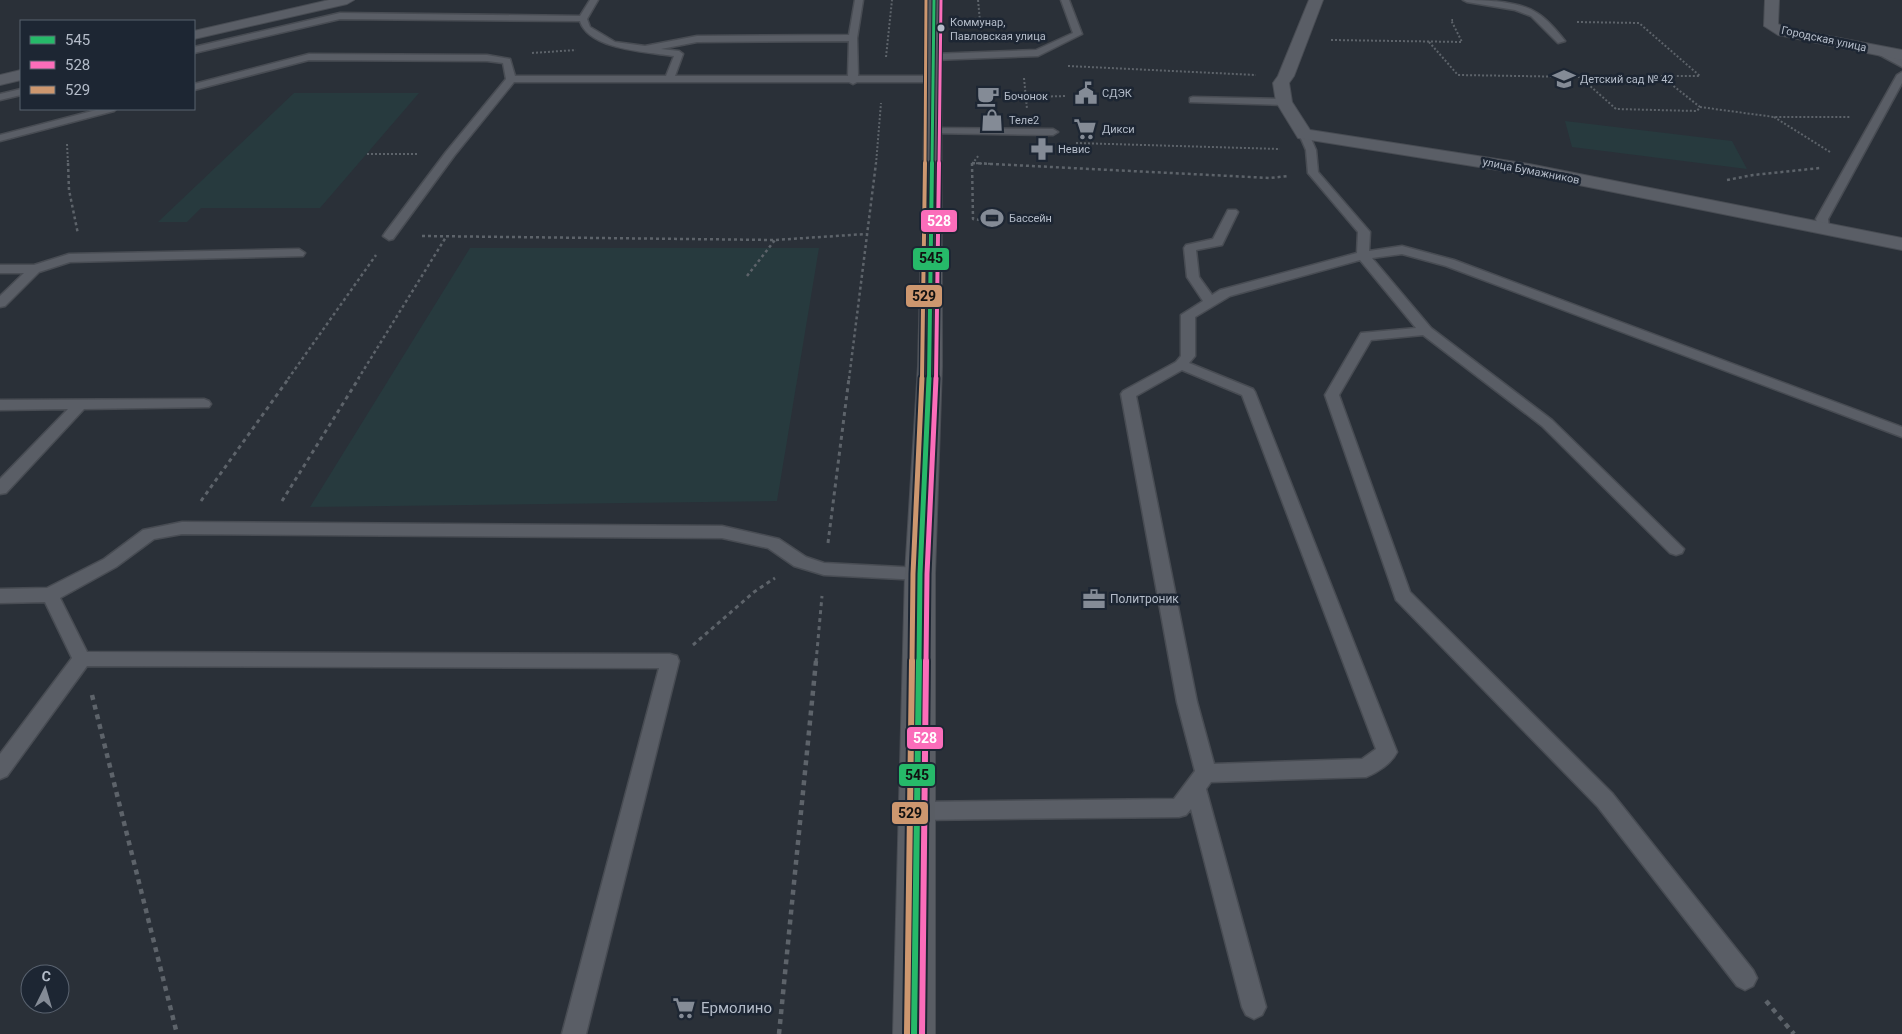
<svg xmlns="http://www.w3.org/2000/svg" width="1902" height="1034" font-family="Roboto,sans-serif">
  <style>
    .green { fill: #273a3e }
    .lines { fill: none; stroke-linecap: round; stroke-linejoin: round }
    .service-casing { stroke: #484c53; stroke-width: 3 }
    .minor-casing { stroke: #484c53; stroke-width: 2 }
    .tertiary-casing { stroke: #484c53; stroke-width: 2 }
    .secondary-casing { stroke: #484c53; stroke-width: 2 }
    .path-far3 { stroke: #5d636a; stroke-width: 2; stroke-dasharray: 2 2; stroke-linecap: butt }
    .path-far2 { stroke: #5d636a; stroke-width: 2.5; stroke-dasharray: 3 3; stroke-linecap: butt }
    .path-far1 { stroke: #5d636a; stroke-width: 3; stroke-dasharray: 4 4; stroke-linecap: butt }
    .path { stroke: #5d636a; stroke-width: 4.5; stroke-dasharray: 5 5; stroke-linecap: butt }
    .service { fill: #5a5e66; fill-rule: evenodd }
    .minor { fill: #5a5e66; fill-rule: evenodd }
    .tertiary { fill: #5a5e66; fill-rule: evenodd }
    .secondary { fill: #595d64; fill-rule: evenodd }
    .bus-1-far3-casing { stroke: #1d2633; stroke-width: 5 }
    .bus-1-far2-casing { stroke: #1d2633; stroke-width: 7 }
    .bus-1-far1-casing { stroke: #1d2633; stroke-width: 9 }
    .bus-1-casing { stroke: #1d2633; stroke-width: 10 }
    .bus-2-far3-casing { stroke: #1d2633; stroke-width: 5 }
    .bus-2-far2-casing { stroke: #1d2633; stroke-width: 7 }
    .bus-2-far1-casing { stroke: #1d2633; stroke-width: 9 }
    .bus-2-casing { stroke: #1d2633; stroke-width: 10 }
    .bus-3-far3-casing { stroke: #1d2633; stroke-width: 5 }
    .bus-3-far2-casing { stroke: #1d2633; stroke-width: 7 }
    .bus-3-far1-casing { stroke: #1d2633; stroke-width: 9 }
    .bus-3-casing { stroke: #1d2633; stroke-width: 10 }
    .bus-1-far3 { stroke: #26b969; stroke-width: 3 }
    .bus-1-far2 { stroke: #26b969; stroke-width: 4 }
    .bus-1-far1 { stroke: #26b969; stroke-width: 5 }
    .bus-1 { stroke: #26b969; stroke-width: 6 }
    .bus-2-far3 { stroke: #fb6dba; stroke-width: 3 }
    .bus-2-far2 { stroke: #fb6dba; stroke-width: 4 }
    .bus-2-far1 { stroke: #fb6dba; stroke-width: 5 }
    .bus-2 { stroke: #fb6dba; stroke-width: 6 }
    .bus-3-far3 { stroke: #cd976f; stroke-width: 3 }
    .bus-3-far2 { stroke: #cd976f; stroke-width: 4 }
    .bus-3-far1 { stroke: #cd976f; stroke-width: 5 }
    .bus-3 { stroke: #cd976f; stroke-width: 6 }
    .bus-dot { fill: #b4bcc9; stroke: #1d2633; stroke-width: 2 }
    .labels { text-anchor: middle; dominant-baseline: central; stroke-width: 5; stroke-linejoin: round; paint-order: stroke }
    .bus-label { font-size: 11px; fill: #b4bcc9; stroke: #1d2633; text-anchor: start }
    .far-street-label { font-size: 11px; fill: #b4bcc9; stroke: #1d2633 }
    .far-poi-label { font-size: 11px; fill: #b4bcc9; stroke: #1d2633; text-anchor: start }
    .poi-label { font-size: 12px; fill: #b4bcc9; stroke: #1d2633; text-anchor: start }
    .near-poi-label { font-size: 15px; fill: #b4bcc9; stroke: #1d2633; text-anchor: start }
    .line-badge { stroke: #1d2633; stroke-width: 2 }
    .badge-label { font-size: 14px; text-anchor: middle; font-weight: bold; fill: #fff }
    .pale-badge-label { font-size: 14px; text-anchor: middle; font-weight: bold; fill: #111 }
  </style>
  <rect width="100%" height="100%" fill="#2a3038"/>
  <path class="green" d="M294,93h125l-99,115h-119l-14,14h-29z
    M1565,121l167,20 15,28 -175,-22z
    M470,248h349l-42,253 -467,6z"/>
  <g class="lines">
    <defs>
      <path id="service" d="M590,0h8l-11,19 3,8 25,15 30,4 52,-10 152,-1 6,-35h8l-6,38 1,38h74l5,3 -5,3h-75l-4,2 -4,-2h-335l-60,74 -61,83 -4,1 -6,-4 2,-3 61,-81 60,-73 -3,-16 -16,-2 -178,-1 -115,30v-6l115,-30 178,1 23,4 5,17h151l8,-20c-25,-4 -85,-6 -94,-35l-240,-2 -146,34v-6l146,-34 240,3zM849,41l-1,35h-173l8,-22 -4,-3 -18,-2 36,-7z
        M1061,0h8l13,34 -44,22 -105,4 -5,-3 5,-3 103,-4 37,-17z
        M1463,0c20,0 57,1 74,13 10,6 21,19 28,28l-7,2 -27,-27 -16,-6 -48,-8z
        M1877,47l25,13v7l-28,-15 -1,-2z
        M1902,72v11l-74,136 1,9 -6,4 -4,-2 -3,-11 81,-144z
        M21,89v6l-21,5v-6z
        M1193,97l91,2 5,3 -5,3 -94,-3v-4z
        M100,109h16l-2,2 -114,30v-6z
        M933,128l120,1 5,3 -5,3 -124,-2 -1,-2z
        M1304,131l5,3 7,16 2,22 52,60 -1,19 33,-5 52,14 448,167v10l-456,-171 -44,-12 -30,4 59,70 121,92 132,129 -2,4 -6,2 -6,-2 -128,-127 -119,-91 -52,5 -32,55 71,197 202,201 141,177 4,8 -4,8 -8,4 -8,-4 -139,-179 -202,-207 -71,-205 36,-62 55,-5 -56,-68 -130,36 -35,21v39l-6,7 64,26 2,3 142,360c-5,11 -20,21 -31,25l-155,5 -5,7 60,218 -4,8 -8,4 -8,-4 -4,-8 -51,-198 -5,6 -7,2 -263,3 -7,-2 -3,-7 3,-7 7,-2 258,-3 21,-28 -18,-69 -56,-308 2,-3 53,-29 5,-6v-41l22,-14 -16,-24 -3,-29 2,-3 27,-6 15,-29h8l2,2 -16,33 -26,5 3,27 13,18 8,-5 137,-37 1,-21 -50,-59 -2,-23 -7,-16zM1182,370l60,25 134,354 -14,10 -148,5 -17,-62 -61,-306z
        M299,249l6,4 -2,3 -233,6 -31,10 -34,34 -5,1v-11l24,-23h-24v-8h34l35,-11z
        M204,399l5,2 2,3 -2,3 -125,2 -78,84 -6,1v-15l68,-70 -68,1v-10z
        M182,522l540,4 57,13 27,18 18,6 96,5 6,1 3,5 -3,5 -6,1 -96,-5 -30,-9 -26,-18 -46,-10 -540,-4 -28,5 -38,28 -56,31 27,54 583,2 7,2 2,5 -93,373h-24l97,-366 -572,-2 -80,110 -7,3v-25l72,-96 -27,-56 -45,1v-14l47,-1 57,-29 39,-29z"/>
      <path id="minor" d="M1309,0h14l-29,76 -5,7 3,19 18,28 219,34 373,74v12l-373,-75 -231,-37 -22,-36 -3,-19 5,-7z
        M1765,0h14l-1,24 9,4 115,22v10l-124,-25 -14,-9z"/>
      <path id="tertiary" d="M329,0h25l-7,4 -153,35v-8z
        M21,70v10l-21,5v-10z"/>
      <path id="secondary" d="M927,0h14l1,366 -7,208v460h-42l12,-460 13,-208z"/>
    </defs>
    <use href="#service" class="service-casing"/>
    <use href="#minor" class="minor-casing"/>
    <use href="#tertiary" class="tertiary-casing"/>
    <use href="#secondary" class="secondary-casing"/>
    <path class="path-far3" d="M978,0l3,32
      M1577,22l62,1 61,53h-39
      M1331,40l131,2 -11,-22h2
      M1429,42l29,33 122,2 36,32 81,2 3,-4 -39,-31
      M532,53l44,-3
      M886,57l6,-57
      M1068,66l188,9
      M1024,78l3,31
      M1027,97l40,-1
      M1700,107l74,10h76
      M1774,117l56,35
      M1076,143l204,6
      M67,144l1,20
      M367,154h50
      M972,163l21,1
      M876,164l5,-61
      M972,164l7,-9"/>
    <path class="path-far2" d="M68,163l1,27 9,44
      M972,163l1,56 7,1
      M972,163l298,15 18,-2
      M1727,180l26,-5 67,-7
      M422,236l353,4 91,-6
      M747,276l28,-36
      M288,379l88,-124
      M358,379l88,-142
      M849,379l27,-216"/>
    <path class="path-far1" d="M201,501l88,-123
      M282,501l77,-123
      M828,543l21,-165
      M693,645l61,-53 21,-14
      M816,662l6,-66"/>
    <path class="path" d="M92,695l85,339
      M1766,1001l28,33
      M779,1034l37,-373"/>
    <use href="#service" class="service"/>
    <use href="#minor" class="minor"/>
    <use href="#tertiary" class="tertiary"/>
    <use href="#secondary" class="secondary"/>
    <defs>
      <path id="bus-1-far3" d="M932,164l2,-164"/>
      <path id="bus-1-far2" d="M929,379l3,-216"/>
      <path id="bus-1-far1" d="M919,662l1,-88 9,-196"/>
      <path id="bus-1" d="M914,1034l5,-373"/>
      <path id="bus-2-far3" d="M939,164l2,-164"/>
      <path id="bus-2-far2" d="M936,379l3,-216"/>
      <path id="bus-2-far1" d="M926,662l1,-88 9,-196"/>
      <path id="bus-2" d="M922,1034l4,-373"/>
      <path id="bus-3-far3" d="M925,164l1,-164"/>
      <path id="bus-3-far2" d="M922,379l3,-216"/>
      <path id="bus-3-far1" d="M912,662l1,-88 9,-196"/>
      <path id="bus-3" d="M907,1034l5,-373"/>
    </defs>
    <use href="#bus-1-far3" class="bus-1-far3-casing"/>
    <use href="#bus-1-far2" class="bus-1-far2-casing"/>
    <use href="#bus-1-far1" class="bus-1-far1-casing"/>
    <use href="#bus-1" class="bus-1-casing"/>
    <use href="#bus-2-far3" class="bus-2-far3-casing"/>
    <use href="#bus-2-far2" class="bus-2-far2-casing"/>
    <use href="#bus-2-far1" class="bus-2-far1-casing"/>
    <use href="#bus-2" class="bus-2-casing"/>
    <use href="#bus-3-far3" class="bus-3-far3-casing"/>
    <use href="#bus-3-far2" class="bus-3-far2-casing"/>
    <use href="#bus-3-far1" class="bus-3-far1-casing"/>
    <use href="#bus-3" class="bus-3-casing"/>
    <use href="#bus-1-far3" class="bus-1-far3"/>
    <use href="#bus-1-far2" class="bus-1-far2"/>
    <use href="#bus-1-far1" class="bus-1-far1"/>
    <use href="#bus-1" class="bus-1"/>
    <use href="#bus-2-far3" class="bus-2-far3"/>
    <use href="#bus-2-far2" class="bus-2-far2"/>
    <use href="#bus-2-far1" class="bus-2-far1"/>
    <use href="#bus-2" class="bus-2"/>
    <use href="#bus-3-far3" class="bus-3-far3"/>
    <use href="#bus-3-far2" class="bus-3-far2"/>
    <use href="#bus-3-far1" class="bus-3-far1"/>
    <use href="#bus-3" class="bus-3"/>
  </g>
  <defs>
    <symbol id="school-bare" viewBox="-9 -9 18 18"><path d="M0-5L7-2L0 1L-7-2ZM-4 1L0 2.5L4 1V4Q0 6-4 4Z" fill="#848b96" stroke="#1d2633" stroke-width="2.5" paint-order="stroke"/></symbol>
    <symbol id="civic-bare" viewBox="-9 -9 18 18"><path d="M-.6-6.5H3V-4.5H.6V-3L4-1V1h2V6H-6V1h2V-1L-.6-3ZM-1.2 2.5V6h2.4V2.5Z" fill="#848b96" stroke="#1d2633" stroke-width="2.5" paint-order="stroke"/></symbol>
    <symbol id="cafe-bare" viewBox="-9 -9 18 18"><path d="M-5.5-4.5H6V0H3Q3 3.5 0 3.5H-2.5Q-5.5 3.5-5.5 0ZM3-3.2v2h1.7v-2ZM-6 4.5H4V6H-6Z" fill="#848b96" stroke="#1d2633" stroke-width="2.5" paint-order="stroke"/></symbol>
    <symbol id="shop-bare" viewBox="-9 -9 18 18"><path d="M-5-2.5h2.3a2.7 3.5 0 0 1 5.4 0H5L5.5 6h-11ZM-1.5-2.5h3a1.5 2.3 0 0 0-3 0Z" fill="#848b96" stroke="#1d2633" stroke-width="2.5" paint-order="stroke"/></symbol>
    <symbol id="supermarket-bare" viewBox="-9 -9 18 18"><path d="M-6-5.5h2.5l.6 2H6L4.5 2H-2.5L-4.4-4H-6ZM-1.5 3.2a1.3 1.3 0 1 0 .1 0ZM3 3.2a1.3 1.3 0 1 0 .1 0Z" fill="#848b96" stroke="#1d2633" stroke-width="2.5" paint-order="stroke"/></symbol>
    <symbol id="pharmacy-bare" viewBox="-9 -9 18 18"><path d="M-2-6h4v4h4v4h-4v4h-4v-4h-4v-4h4Z" fill="#848b96" stroke="#1d2633" stroke-width="2.5" paint-order="stroke"/></symbol>
    <symbol id="stadium-bare" viewBox="-9 -9 18 18"><path d="M0-5a6.5 5 0 1 0 0 10a6.5 5 0 1 0 0-10ZM-3.5-1.8h7v3.6h-7Z" fill="#848b96" stroke="#1d2633" stroke-width="2.5" paint-order="stroke"/></symbol>
    <symbol id="office-bare" viewBox="-9 -9 18 18"><path d="M-6-3h4V-5.5h4V-3h4V5H-6ZM-1-4.5V-3h2v-1.5ZM-6 0V1H6V0Z" fill="#848b96" stroke="#1d2633" stroke-width="2.5" paint-order="stroke"/></symbol>
  </defs>
  <g fill-rule="evenodd">
    <use href="#school-bare" x="1548" y="63" width="32" height="32"/>
    <use href="#civic-bare" x="1070" y="77" width="32" height="32"/>
    <use href="#cafe-bare" x="972" y="80" width="32" height="32"/>
    <use href="#shop-bare" x="976" y="104" width="32" height="32"/>
    <use href="#supermarket-bare" x="1069" y="113" width="32" height="32"/>
    <use href="#pharmacy-bare" x="1026" y="133" width="32" height="32"/>
    <use href="#stadium-bare" x="976" y="202" width="32" height="32"/>
    <use href="#office-bare" x="1078" y="583" width="32" height="32"/>
    <use href="#supermarket-bare" x="668" y="992" width="32" height="32"/>
  </g>
  <circle class="bus-dot" cx="941" cy="28" r="4.5"/>
  <g class="labels">
    <g class="bus-label">
      <text x="950" y="22">Коммунар,<tspan x="950" dy="14">Павловская улица</tspan></text>
    </g>
    <g class="far-street-label">
      <text transform="translate(1824 39) rotate(12)">Городская улица</text>
      <text transform="translate(1531 171) rotate(11)">улица Бумажников</text>
    </g>
    <g class="far-poi-label">
      <text x="1580" y="79">Детский сад № 42</text>
      <text x="1102" y="93">СДЭК</text>
      <text x="1004" y="96">Бочонок</text>
      <text x="1009" y="120">Теле2</text>
      <text x="1102" y="129">Дикси</text>
      <text x="1058" y="149">Невис</text>
      <text x="1009" y="218">Бассейн</text>
    </g>
    <g class="poi-label">
      <text x="1110" y="599">Политроник</text>
    </g>
    <g class="near-poi-label">
      <text x="701" y="1008">Ермолино</text>
    </g>
  </g>
  <g class="line-badge">
    <rect x="920" y="209" width="38" height="24" rx="5" fill="#fb6dba"/>
    <rect x="912" y="247" width="38" height="24" rx="5" fill="#26b969"/>
    <rect x="905" y="284" width="38" height="24" rx="5" fill="#cd976f"/>
    <rect x="906" y="726" width="38" height="24" rx="5" fill="#fb6dba"/>
    <rect x="898" y="763" width="38" height="24" rx="5" fill="#26b969"/>
    <rect x="891" y="801" width="38" height="24" rx="5" fill="#cd976f"/>
  </g>
  <g class="badge-label">
    <text x="939" y="226">528</text>
    <text x="925" y="743">528</text>
  </g>
  <g class="pale-badge-label">
    <text x="931" y="263">545</text>
    <text x="924" y="301">529</text>
    <text x="917" y="780">545</text>
    <text x="910" y="818">529</text>
  </g>
  <rect x="20" y="20" width="175" height="90" fill="#1d2633" stroke="#59626f"/>
  <rect x="30" y="36" width="25" height="8" fill="#26b969" stroke="#59626f"/>
  <text x="65" y="45" font-size="15" fill="#b4bcc9">545</text>
  <rect x="30" y="61" width="25" height="8" fill="#fb6dba" stroke="#59626f"/>
  <text x="65" y="70" font-size="15" fill="#b4bcc9">528</text>
  <rect x="30" y="86" width="25" height="8" fill="#cd976f" stroke="#59626f"/>
  <text x="65" y="95" font-size="15" fill="#b4bcc9">529</text>
  <g transform="translate(45 989) rotate(5)"><circle r="24" fill="#1d2633" stroke="#59626f"/>
  <path d="M0-4L9 19L0 12L-9 19Z" fill="#848b96"/>
  <text y="-8" font-size="14" font-weight="bold" text-anchor="middle" fill="#b4bcc9">С</text>
  </g>
</svg>
